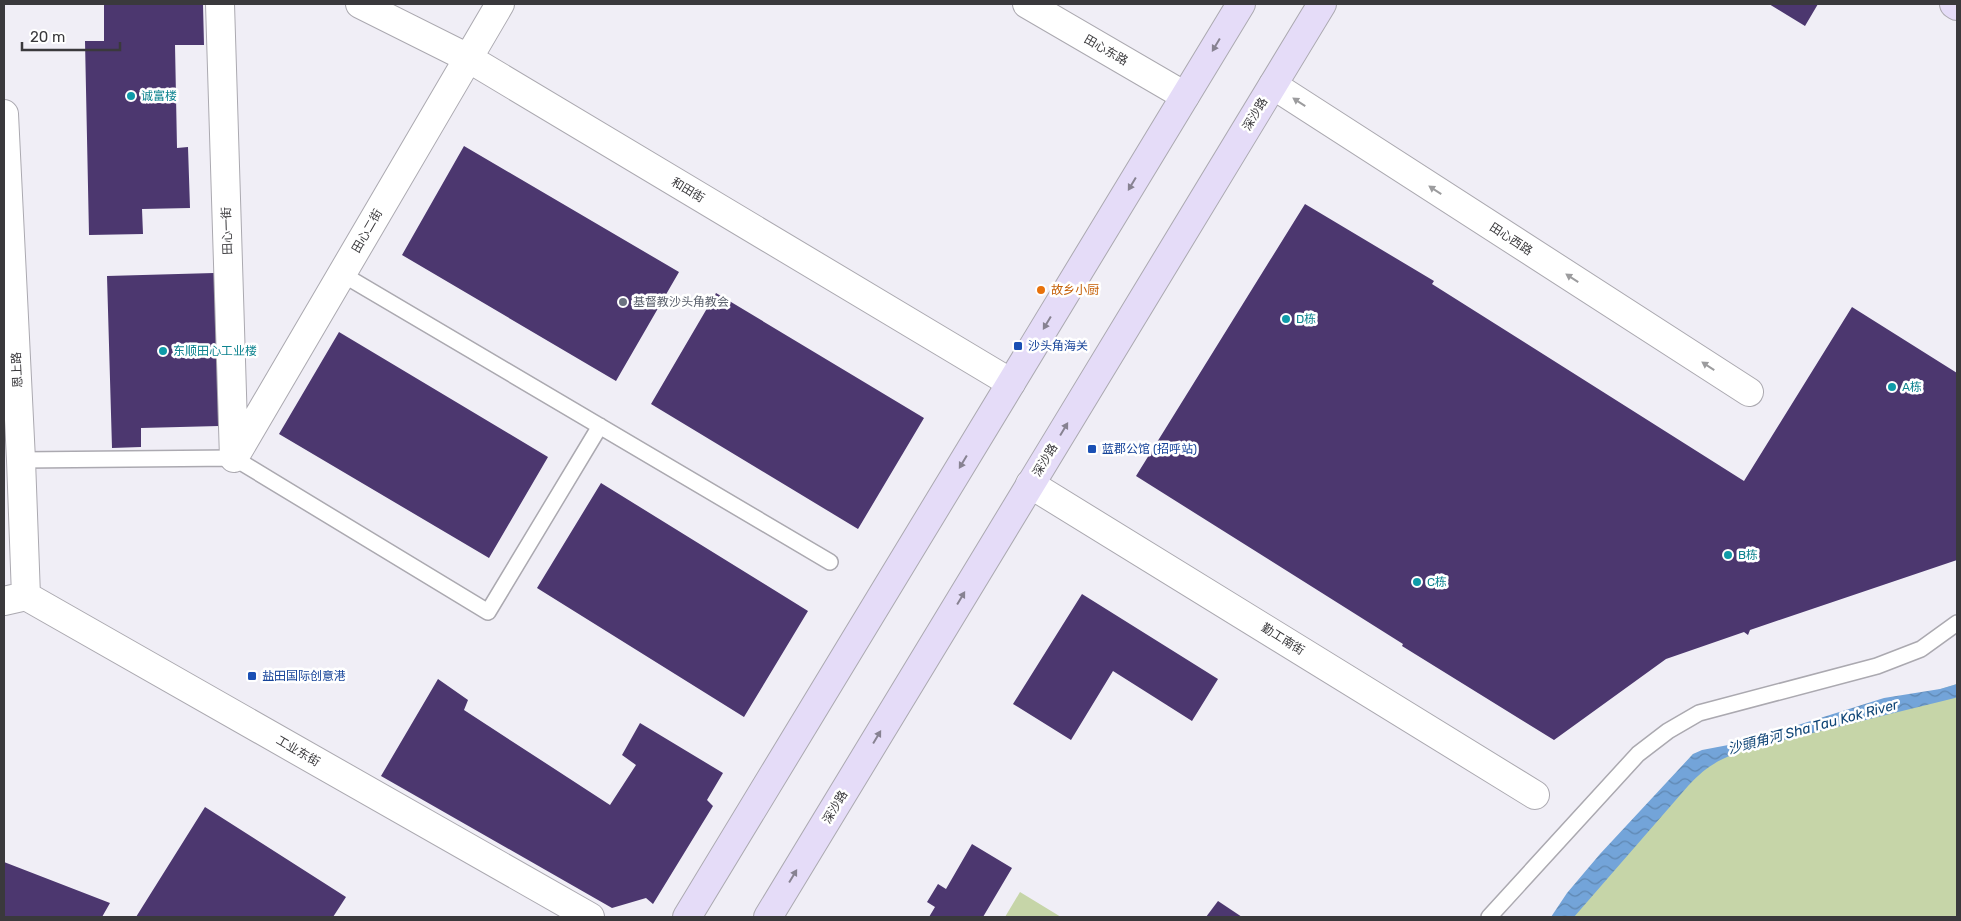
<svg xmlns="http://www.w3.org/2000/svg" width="1961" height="921" font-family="Rubik,'Noto Sans SC',sans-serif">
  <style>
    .grass { fill: #c6d5a8 }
    .water { fill: url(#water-waves) }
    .building { fill: #4c376f }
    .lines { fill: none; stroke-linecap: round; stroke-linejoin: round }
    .lane-casing { stroke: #aba9b0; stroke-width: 18 }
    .street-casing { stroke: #aba9b0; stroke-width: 30 }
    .secondary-casing { stroke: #aba9b0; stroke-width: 30 }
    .lane { stroke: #fff; stroke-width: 15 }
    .street { stroke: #fff; stroke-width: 28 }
    .secondary { stroke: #e5dcf8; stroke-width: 28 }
    .oneway { fill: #878291 }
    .oneway2 { fill: #9c9c9e }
    .culture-dot { fill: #0f9aa8; stroke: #fff; stroke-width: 2 }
    .food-dot { fill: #e8710a; stroke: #fff; stroke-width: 2 }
    .worship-dot { fill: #6b7280; stroke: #fff; stroke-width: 2 }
    .transit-dot { fill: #1a4fb4; stroke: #fff; stroke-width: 2 }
    .labels { text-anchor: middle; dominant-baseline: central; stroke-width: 5; stroke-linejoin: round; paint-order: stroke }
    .street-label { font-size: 12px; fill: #3a393c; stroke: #fff }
    .culture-label { font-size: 12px; fill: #0d838f; stroke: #fff; text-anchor: start }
    .food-label { font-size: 12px; fill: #c56008; stroke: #fff; text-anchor: start }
    .worship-label { font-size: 12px; fill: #5b616d; stroke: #fff; text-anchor: start }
    .transit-label { font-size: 12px; fill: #164399; stroke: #fff; text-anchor: start }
    .water-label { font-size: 14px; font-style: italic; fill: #0f4576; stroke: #fff }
  </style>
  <defs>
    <pattern id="water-waves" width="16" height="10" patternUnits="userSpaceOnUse" patternTransform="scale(1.25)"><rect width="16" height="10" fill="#73a4d9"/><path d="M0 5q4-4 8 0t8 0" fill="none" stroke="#5f87b1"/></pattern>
  </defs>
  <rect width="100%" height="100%" fill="#f0eef6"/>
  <path class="grass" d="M1957,684v233h-401l137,-163 63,-7z
    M1020,892l41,25h-56z"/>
  <path class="water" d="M1957,684v13l-2,1 -199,49c-30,9 -46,15 -68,39l-114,131h-23l16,-24 33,-39 93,-100 9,-4 42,-8 140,-44 56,-9z"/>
  <path class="building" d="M104,4h99l1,41h-29l2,103 11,-1 2,61 -48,1 1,25 -54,1 -4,-194h19z
    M1769,4h49l-13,22z
    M464,146l215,126 -63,109 -214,-126z
    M1305,204l129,77 -2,3 312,197 108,-174 105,66v187l-207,70 -2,5 -4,-3 -78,27 -112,81 -152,-94 1,-2 -267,-168z
    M214,273l5,153 -78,2v19l-29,1 -5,-172z
    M716,293l208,125 -66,111 -207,-125z
    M339,332l209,125 -59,101 -210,-124z
    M601,483l207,128 -64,106 -207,-129z
    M1082,594l136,85 -26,42 -79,-50 -42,69 -58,-36z
    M438,679l30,21 -4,10 146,95 26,-40 -14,-10 18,-32 83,50 -16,27 6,6 -60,98 -7,-6 -34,10 -231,-132z
    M205,807l141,90 -13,20h-197z
    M972,844l40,24 -29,49h-54l6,-10 -8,-5 11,-18 8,5z
    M4,862l106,41 -8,14h-98z
    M1218,901l24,16h-36z"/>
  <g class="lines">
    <defs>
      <path id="lane" d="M342,274l488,288
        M21,460l213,-2 254,154 112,-186
        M1489,917l149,-163 30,-23 31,-18 178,-47 44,-17 36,-26"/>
      <path id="street" d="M220,4l14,454
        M360,4l108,54 543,325
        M1027,4l158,92
        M1273,85l476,307
        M4,114l17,346 5,136
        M234,458l266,-454
        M1030,484l505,311
        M4,601l22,-5 564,321"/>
      <path id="secondary" d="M1954,4l3,2
        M687,917l554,-913
        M768,917l554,-913"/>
    </defs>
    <use href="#lane" class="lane-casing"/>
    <use href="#street" class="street-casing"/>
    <use href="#secondary" class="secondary-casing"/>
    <use href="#lane" class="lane"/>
    <use href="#street" class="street"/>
    <use href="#secondary" class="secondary"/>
  </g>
  <defs><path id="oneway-solid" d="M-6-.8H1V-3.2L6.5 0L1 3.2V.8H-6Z" transform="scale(1.25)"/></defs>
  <g class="oneway">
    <use href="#oneway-solid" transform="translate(1216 45) rotate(121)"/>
    <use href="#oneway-solid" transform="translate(1132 184) rotate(121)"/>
    <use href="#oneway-solid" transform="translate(1047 323) rotate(121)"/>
    <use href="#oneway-solid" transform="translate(1064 429) rotate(-59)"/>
    <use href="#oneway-solid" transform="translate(963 462) rotate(121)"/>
    <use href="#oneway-solid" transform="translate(961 598) rotate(-59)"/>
    <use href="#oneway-solid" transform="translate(877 737) rotate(-59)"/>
    <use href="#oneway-solid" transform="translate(793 876) rotate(-59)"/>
  </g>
  <g class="oneway2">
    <use href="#oneway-solid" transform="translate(1299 102) rotate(-147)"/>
    <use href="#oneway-solid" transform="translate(1435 190) rotate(-147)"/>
    <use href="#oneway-solid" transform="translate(1572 278) rotate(-147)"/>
    <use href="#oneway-solid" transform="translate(1708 366) rotate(-147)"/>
  </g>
  <g class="culture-dot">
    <circle cx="131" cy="96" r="5"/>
    <circle cx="1286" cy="319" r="5"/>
    <circle cx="163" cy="351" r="5"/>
    <circle cx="1892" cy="387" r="5"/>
    <circle cx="1728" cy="555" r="5"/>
    <circle cx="1417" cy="582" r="5"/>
  </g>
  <circle class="food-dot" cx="1041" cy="290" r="5"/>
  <circle class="worship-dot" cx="623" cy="302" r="5"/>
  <g class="transit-dot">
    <rect x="1013" y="341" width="10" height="10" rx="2.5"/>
    <rect x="1087" y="444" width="10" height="10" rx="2.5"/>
    <rect x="247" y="671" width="10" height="10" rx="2.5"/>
  </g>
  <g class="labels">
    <g class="street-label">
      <text transform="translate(1106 50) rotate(30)">田心东路</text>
      <text transform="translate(1255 114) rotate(-59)">深沙路</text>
      <text transform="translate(688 190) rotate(31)">和田街</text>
      <text transform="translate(227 231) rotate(-92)">田心一街</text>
      <text transform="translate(367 231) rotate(-60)">田心二街</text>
      <text transform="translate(1511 239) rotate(33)">田心西路</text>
      <text transform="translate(17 370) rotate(-93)">恩上路</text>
      <text transform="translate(1045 460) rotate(-59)">深沙路</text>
      <text transform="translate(1283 639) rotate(32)">勤工南街</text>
      <text transform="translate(298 751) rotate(30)">工业东街</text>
      <text transform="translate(835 807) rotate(-59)">深沙路</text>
    </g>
    <g class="culture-label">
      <text x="141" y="96">诚富楼</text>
      <text x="1296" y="319">D栋</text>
      <text x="173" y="351">东顺田心工业楼</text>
      <text x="1902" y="387">A栋</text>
      <text x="1738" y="555">B栋</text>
      <text x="1427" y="582">C栋</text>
    </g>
    <g class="food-label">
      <text x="1051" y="290">故乡小厨</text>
    </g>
    <g class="worship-label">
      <text x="633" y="302">基督教沙头角教会</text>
    </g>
    <g class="transit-label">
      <text x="1028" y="346">沙头角海关</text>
      <text x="1102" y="449">蓝郡公馆 (招呼站)</text>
      <text x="262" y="676">盐田国际创意港</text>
    </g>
    <g class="water-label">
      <text transform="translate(1813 727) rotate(-15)">沙頭角河 Sha Tau Kok River</text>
    </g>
  </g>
  <rect width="1961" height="921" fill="none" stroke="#3a393c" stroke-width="10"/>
  <path d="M22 42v8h98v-8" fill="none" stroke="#3a393c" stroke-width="2.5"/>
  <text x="30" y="42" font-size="15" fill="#3a393c" stroke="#ffffff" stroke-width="4" paint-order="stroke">20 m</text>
</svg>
